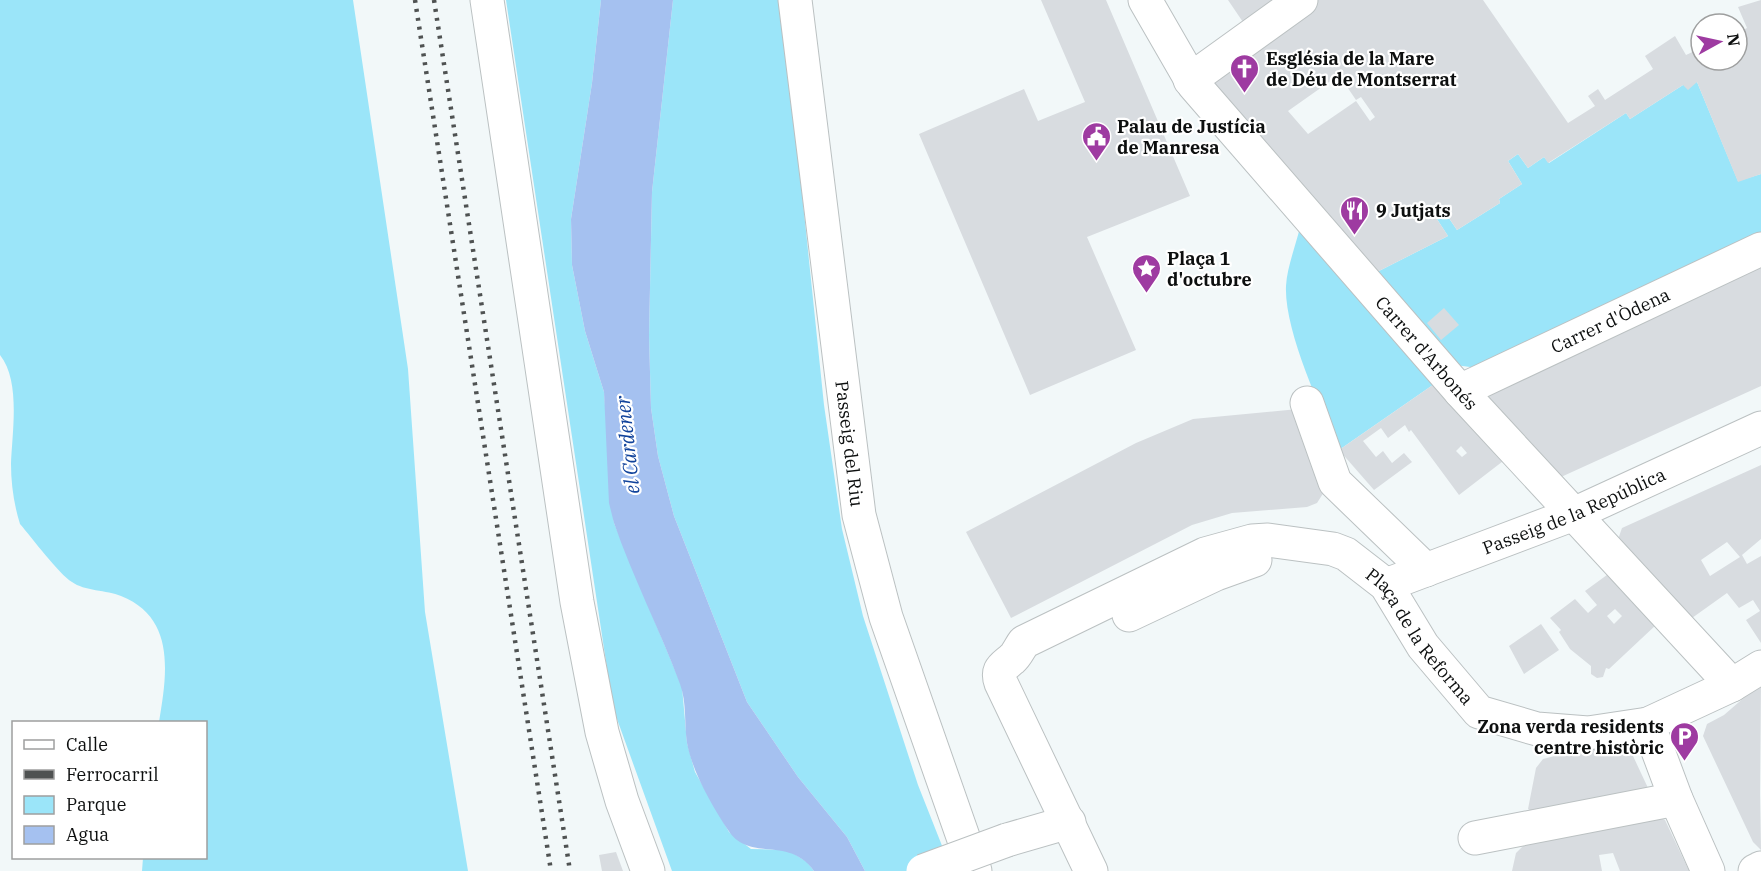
<svg xmlns="http://www.w3.org/2000/svg" width="1761" height="871" font-family="'IBM Plex Serif',serif">
  <style>
    .green { fill: #9be5f9 }
    .water { fill: #a5c1f0 }
    .building { fill: #d8dce0; fill-rule: evenodd }
    .lines { fill: none; stroke-linecap: round; stroke-linejoin: round }
    .minor-casing { stroke: #bbc1c2; stroke-width: 35 }
    .minor { stroke: #fff; stroke-width: 33 }
    .rail { stroke: #4f5252; stroke-width: 4.5; stroke-dasharray: 3 6; stroke-linecap: butt }
    .minor-bridge-casing { stroke: #bbc1c2; stroke-width: 35; stroke-linecap: butt }
    .minor-bridge { stroke: #fff; stroke-width: 33 }
    .labels { text-anchor: middle; dominant-baseline: central; stroke-width: 4.5; stroke-linejoin: round; paint-order: stroke }
    .poi-label { font-size: 18px; font-weight: bold; fill: #0d0f0f; stroke: #fff; text-anchor: start }
    .street-label { font-size: 18px; fill: #0d0f0f; stroke: #fff }
    .water-label { font-size: 20px; font-style: italic; fill: #11439b; stroke: #fff }
  </style>
  <rect width="100%" height="100%" fill="#f2f8f9"/>
  <path class="green" d="M0,0h353l55,369 17,243 43,259h-326l1,-13h63v-136h-47c8,-48 17,-104 -38,-126 -14,-6 -37,-5 -49,-14 -13,-8 -40,-44 -52,-58 -6,-19 -9,-40 -9,-60 1,-31 10,-83 -11,-109z
    M506,0h95l-9,83 -21,136 1,46 13,66 19,61 10,131 68,164 5,56 8,29 34,60 22,17 37,1 19,12 7,9h-142l-59,-163z
    M673,0h109l42,405 18,124 21,87 55,169 34,86h-87l-18,-34 -49,-60 -51,-75 -73,-186 -16,-60 -7,-48 -2,-72 3,-144z
    M1697,82l41,99 23,-7v64l-268,132 -38,-5 -78,-93 71,-36 -17,-26 9,-5 17,25 43,-27 -1,-4 23,-15 -14,-23 10,-7 10,14 16,-11 5,6 77,-50 4,6 53,-34z
    M1300,227l140,153 -101,70c-19,-42 -55,-120 -53,-164 1,-19 10,-41 14,-59z"/>
  <path class="water" d="M601,0h72l-21,192 -3,144 2,72 7,48 16,60 73,186 51,75 49,60 18,34h-51c-26,-36 -65,-8 -86,-41 -16,-24 -36,-59 -41,-87 -3,-19 0,-40 -7,-59 -20,-54 -47,-106 -66,-161l-5,-20 -5,-111 -19,-61 -13,-66 -1,-46 21,-136z"/>
  <path class="building" d="M1041,0h65l84,196 -103,41 49,113 -106,45 -111,-261 105,-45 14,32 47,-19z
    M1228,0h56l-37,28z
    M1312,0h171l85,123 27,-17 -7,-10 10,-7 7,11 48,-31 -8,-13 30,-20 11,19 15,-7v12h36v-27l10,-5 -9,-21 23,-7v174l-23,8 -41,-100 -9,8 -5,-5 -53,34 -4,-6 -78,50 -4,-6 -16,11 -10,-14 -3,2 -7,5 14,23 -23,15 1,4 -43,27 -17,-25 -9,5 17,26 -71,36 -175,-195zM1339,75l17,25 5,-3 14,20 -5,4 -14,-20 -48,33 -20,-23z
    M1761,253v133l-200,91 -79,-84z
    M1444,308l15,17 -18,15 -14,-17z
    M1440,380l71,75 -52,40 -48,-65 -2,2 -4,-7 -17,13 -7,-10 -18,13 13,16 7,-6 9,12 12,-10 8,9 -38,28 -35,-40zM1461,446l6,7 -5,4 -6,-6z
    M1298,409l26,83 -7,11 -10,4 -75,6 -40,12 -181,93 -45,-86 170,-89 57,-24z
    M1761,465v74l-19,16 5,9 14,-8v87l-15,-23 14,-9 -7,-11 -14,8 -12,-15 -42,30 -69,-78 6,-17zM1727,542l13,15 -30,19 -9,-16z
    M1611,572l46,52 -48,45 -3,-1 -3,9 -6,1 -6,-4v-8l-21,-17 -11,-17 2,-2 -11,-12 25,-19 13,14 9,-8 -12,-14zM1615,609l7,7 -8,8 -7,-8z
    M1541,624l18,26 -35,24 -15,-28z
    M1761,683l-1,111 1,56 -8,-8 -50,-106 4,-12 17,-9z
    M1622,739l4,2 22,47 -115,24 -5,-3 8,-41 7,-9z
    M1661,818l4,2 24,51h-69l-7,-18 -14,2 3,16h-90l4,-18 9,-9z
    M616,852l7,19h-21l-3,-16z"/>
  <g class="lines">
    <defs>
      <g id="minor">
        <path d="M487,0l90,602 25,130 20,69 26,70"/>
        <path id="s1" d="M795,0l64,515 27,102 89,254"/>
        <path id="s2" d="M1145,0l49,85 266,306 272,294"/>
        <path d="M1190,80l111,-80"/>
        <path id="s3" d="M1460,391l301,-142"/>
        <path d="M1307,403l28,79 91,88"/>
        <path id="s4" d="M1386,585l188,-71 187,-86"/>
        <path d="M1129,615l87,-41 39,-14"/>
        <path d="M1648,724l28,75 32,72"/>
        <path d="M1475,838l201,-39"/>
        <path d="M1007,840l62,-18"/>
        <path id="s5" d="M1091,871l-90,-188c-5,-14 2,-16 11,-24 5,-4 8,-12 12,-17l181,-88 47,-13 16,-1 65,9 13,5 40,31 37,61 56,66 58,17 51,4 60,-9 84,-39 29,-18"/>
        <path d="M1755,871l6,-3"/>
      </g>
    </defs>
    <use href="#minor" class="minor-casing"/>
    <use href="#minor" class="minor"/>
    <path class="rail" d="M415,0l136,871
      M434,0l136,871"/>
    <defs>
      <path id="minor-bridge" d="M923,871l84,-31"/>
    </defs>
    <use href="#minor-bridge" class="minor-bridge-casing"/>
    <use href="#minor-bridge" class="minor-bridge"/>
  </g>
  <defs>
    <symbol id="church-pin" viewBox="-11 -11 22 30"><path d="M0 17L-7.5 6A9.5 9.5 0 1 1 7.5 6Z" fill="#9e3ba1" stroke="#fff"/><path d="M-1.2-6h2.4v3.5h3.3v2.4h-3.3V6h-2.4V-.1h-3.3v-2.4h3.3Z" fill="#fff"/></symbol>
    <symbol id="civic-pin" viewBox="-11 -11 22 30"><path d="M0 17L-7.5 6A9.5 9.5 0 1 1 7.5 6Z" fill="#9e3ba1" stroke="#fff"/><path d="M-.6-6.5H3V-4.5H.6V-3L4-1V1h2V6H-6V1h2V-1L-.6-3ZM-1.2 2.5V6h2.4V2.5Z" fill="#fff"/></symbol>
    <symbol id="restaurant-pin" viewBox="-11 -11 22 30"><path d="M0 17L-7.5 6A9.5 9.5 0 1 1 7.5 6Z" fill="#9e3ba1" stroke="#fff"/><path d="M-5-6h1v4h1v-4h1v4h1v-4h1v5L-1.5 .5V6h-2V.5L-5-1ZM5-6V6H3V1.5H1.5Q1.5-4 5-6Z" fill="#fff"/></symbol>
    <symbol id="sight-pin" viewBox="-11 -11 22 30"><path d="M0 17L-7.5 6A9.5 9.5 0 1 1 7.5 6Z" fill="#9e3ba1" stroke="#fff"/><path d="M0-6L1.8-2.2L6-1.7L2.9 1.2L3.7 5.4L0 3.3L-3.7 5.4L-2.9 1.2L-6-1.7L-1.8-2.2Z" fill="#fff"/></symbol>
    <symbol id="parking-pin" viewBox="-11 -11 22 30"><path d="M0 17L-7.5 6A9.5 9.5 0 1 1 7.5 6Z" fill="#9e3ba1" stroke="#fff"/><path d="M-3.5-5.5H1a3.5 3.5 0 0 1 0 7H-1V5.5H-3.5ZM-1-3.4V-.6H.8a1.4 1.4 0 0 0 0-2.8Z" fill="#fff"/></symbol>
  </defs>
  <g fill-rule="evenodd">
    <use href="#church-pin" x="1228" y="52" width="33" height="45"/>
    <use href="#civic-pin" x="1080" y="120" width="33" height="45"/>
    <use href="#restaurant-pin" x="1338" y="194" width="33" height="45"/>
    <use href="#sight-pin" x="1130" y="252" width="33" height="45"/>
    <use href="#parking-pin" x="1668" y="720" width="33" height="45"/>
  </g>
  <g class="labels">
    <g class="poi-label">
      <text x="1266" y="58">Església de la Mare<tspan x="1266" dy="21">de Déu de Montserrat</tspan></text>
      <text x="1117" y="126">Palau de Justícia<tspan x="1117" dy="21">de Manresa</tspan></text>
      <text x="1376" y="210">9 Jutjats</text>
      <text x="1167" y="258">Plaça 1<tspan x="1167" dy="21">d'octubre</tspan></text>
      <text x="1664" y="726" text-anchor="end">Zona verda residents<tspan x="1664" dy="21">centre històric</tspan></text>
    </g>
    <g class="street-label">
      <text stroke="none"><textPath href="#s3" startOffset="166">Carrer d'Òdena</textPath></text>
      <text stroke="none"><textPath href="#s2" startOffset="453">Carrer d'Arbonés</textPath></text>
      <text stroke="none"><textPath href="#s1" startOffset="447">Passeig del Riu</textPath></text>
      <text stroke="none"><textPath href="#s4" startOffset="202">Passeig de la República</textPath></text>
      <text stroke="none"><textPath href="#s5" startOffset="716">Plaça de la Reforma</textPath></text>
    </g>
    <g class="water-label">
      <text transform="translate(627 445) rotate(-96)">el Cardener</text>
    </g>
  </g>
  <rect x="12" y="721" width="195" height="138" fill="#ffffff" stroke="#9e9f9f" stroke-width="1.5"/>
  <rect x="24" y="740" width="30" height="9" fill="#ffffff" stroke="#9e9f9f" stroke-width="1.5"/>
  <text x="66" y="751" font-size="18" fill="#0d0f0f">Calle</text>
  <rect x="24" y="770" width="30" height="9" fill="#4f5252" stroke="#9e9f9f" stroke-width="1.5"/>
  <text x="66" y="781" font-size="18" fill="#0d0f0f">Ferrocarril</text>
  <rect x="24" y="796" width="30" height="18" fill="#9be5f9" stroke="#9e9f9f" stroke-width="1.5"/>
  <text x="66" y="811" font-size="18" fill="#0d0f0f">Parque</text>
  <rect x="24" y="826" width="30" height="18" fill="#a5c1f0" stroke="#9e9f9f" stroke-width="1.5"/>
  <text x="66" y="841" font-size="18" fill="#0d0f0f">Agua</text>
  <g transform="translate(1719 42) rotate(82)"><circle r="28" fill="#ffffff" stroke="#9e9f9f" stroke-width="1.5"/>
  <path d="M0-4.5L10 22L0 15L-10 22Z" fill="#9e3ba1"/>
  <text y="-9" font-size="16" font-weight="bold" text-anchor="middle" fill="#0d0f0f">N</text>
  </g>
</svg>
